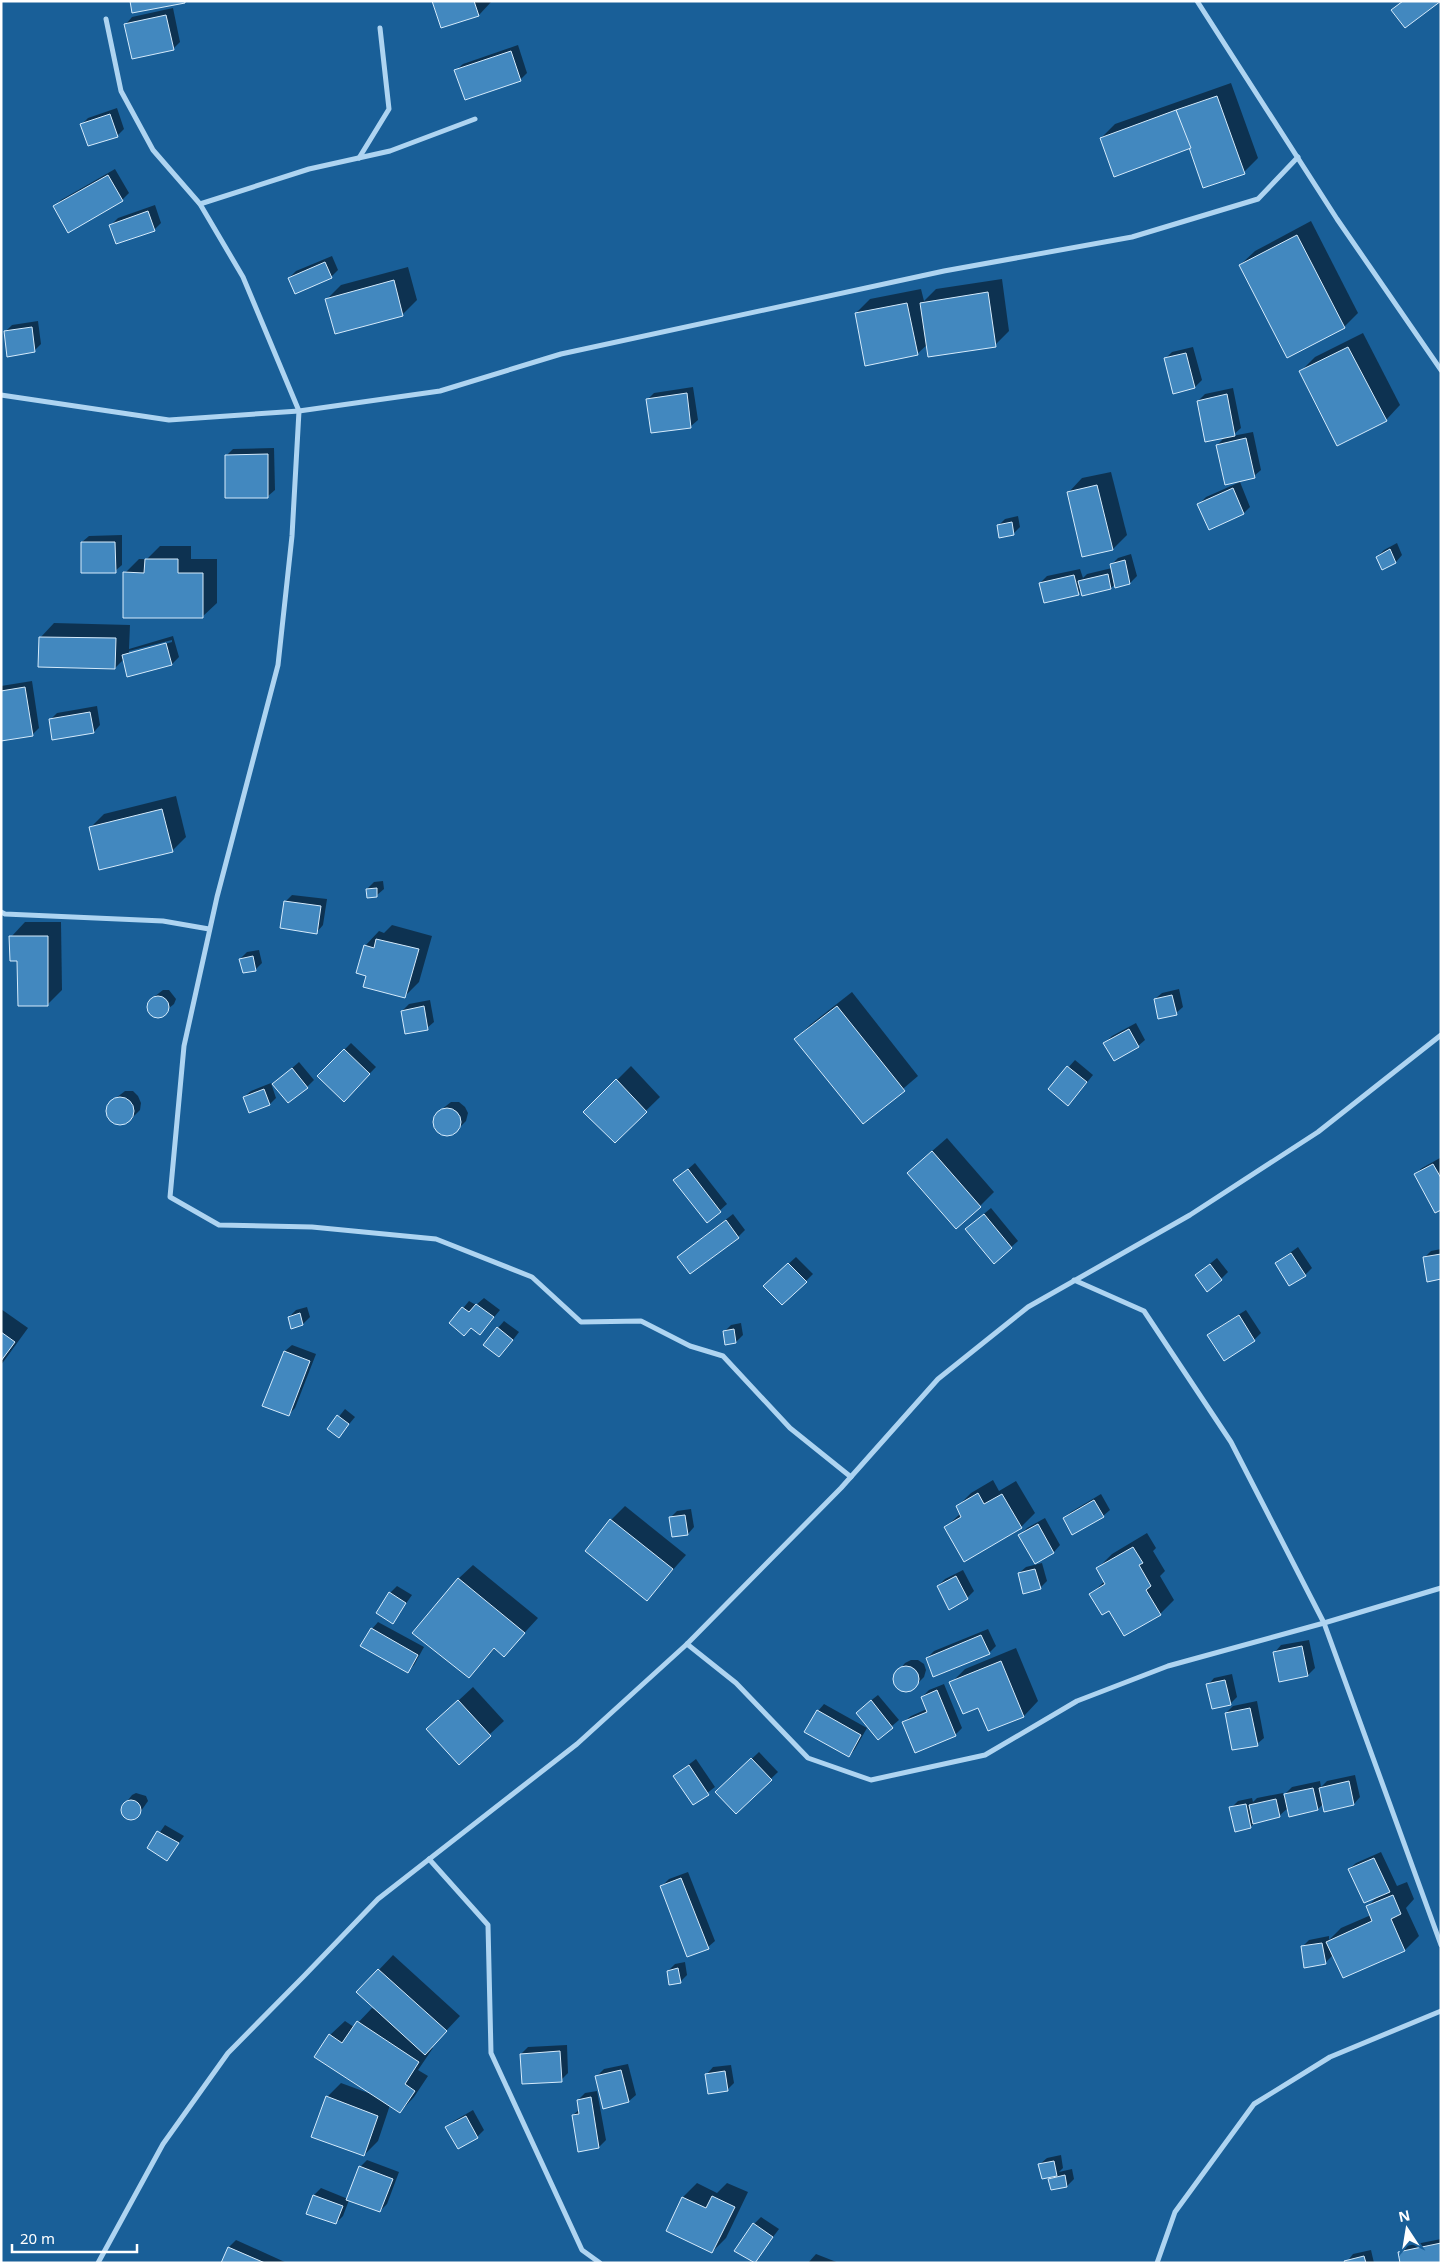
<svg xmlns="http://www.w3.org/2000/svg" width="1442" height="2264" font-family="'Noto Sans',sans-serif">
	<style>
		.shadow { fill: #0007; fill-rule: evenodd }
		.building { fill: #4288bf; stroke: #d5ebfc }
		.lines { fill: none; stroke-linecap: round; stroke-linejoin: round }
		.street { stroke: #aed4f1; stroke-width: 5 }
	</style>
	<rect width="100%" height="100%" fill="#195f98"/>
	<!-- shadow -->
	<g class="shadow">
		<polygon points="433,1 492,1 479,15"/>
		<polygon points="173,8 180,42 173,49 126,24 132,17"/>
		<polygon points="518,45 527,73 520,80 456,70 463,64"/>
		<polygon points="1231,83 1258,158 1244,172 1192,147 1101,138 1115,124"/>
		<polygon points="117,108 124,129 117,136 82,124 88,118"/>
		<polygon points="115,169 129,193 122,200 54,207 61,200"/>
		<polygon points="155,205 161,223 154,230 111,225 118,218"/>
		<polygon points="1311,221 1358,313 1344,327 1240,265 1255,251"/>
		<polygon points="332,256 338,270 331,277 289,278 296,271"/>
		<polygon points="408,267 417,300 403,314 336,333 327,299 341,285"/>
		<polygon points="1002,279 1009,331 995,345 928,344 917,354 856,313 870,299 921,289 924,301 936,289"/>
		<polygon points="38,321 41,344 34,351 5,332 12,325"/>
		<polygon points="1363,333 1400,405 1386,420 1301,371 1315,357"/>
		<polygon points="1193,347 1202,380 1195,387 1174,392 1165,359 1172,352"/>
		<polygon points="693,387 698,420 691,426 647,400 654,393"/>
		<polygon points="1233,388 1241,428 1232,436 1253,432 1261,470 1254,476 1217,445 1226,436 1198,401 1205,394"/>
		<polygon points="274,448 275,490 268,496 226,456 233,449"/>
		<polygon points="1111,472 1127,535 1113,549 1068,493 1082,478"/>
		<polygon points="1240,482 1250,507 1244,513 1199,504 1206,497"/>
		<polygon points="1018,516 1020,527 1013,534 998,526 1005,519"/>
		<polygon points="122,535 122,565 115,571 82,542 89,536"/>
		<polygon points="1397,543 1402,555 1396,562 1383,568 1377,557 1384,550"/>
		<polygon points="160,546 191,546 191,559 217,559 217,603 202,617 125,573 139,559 147,559"/>
		<polygon points="1131,554 1137,576 1130,583 1116,583 1111,588 1083,595 1082,590 1078,594 1040,583 1047,576 1080,569 1083,578 1087,574 1112,568 1111,565 1118,558"/>
		<path d="M54,623l76,2 -1,24 44,-13 6,21 -7,7 -48,-5 -9,9 -75,-30zM172,640v2l-43,12v-3z"/>
		<polygon points="32,681 39,728 32,735 1,739 1,686"/>
		<polygon points="97,706 100,725 94,732 50,720 57,713"/>
		<polygon points="176,796 186,837 172,851 90,828 104,814"/>
		<polygon points="383,881 384,889 377,895 367,889 374,882"/>
		<polygon points="292,895 327,899 323,925 317,932 285,902"/>
		<polygon points="25,922 61,922 62,990 48,1004 19,960 11,937"/>
		<polygon points="392,925 432,936 419,982 405,996 365,946 379,931 384,933"/>
		<polygon points="259,950 262,963 255,970 240,959 247,952"/>
		<polygon points="1179,989 1183,1007 1176,1013 1155,999 1162,993"/>
		<polygon points="163,990 169,990 176,999 174,1004 157,1018 148,1011 148,1005 150,1000"/>
		<polygon points="852,992 918,1076 863,1123 796,1039 810,1025"/>
		<polygon points="430,1000 434,1022 427,1028 402,1011 409,1004"/>
		<polygon points="1136,1023 1145,1040 1138,1046 1105,1043 1112,1036"/>
		<polygon points="351,1043 376,1067 344,1100 319,1076"/>
		<polygon points="1075,1060 1093,1075 1075,1097 1049,1089"/>
		<polygon points="299,1062 314,1080 307,1087 274,1084"/>
		<polygon points="631,1066 660,1097 615,1141 585,1112"/>
		<polygon points="271,1083 276,1098 270,1104 244,1097 251,1091"/>
		<polygon points="125,1091 133,1091 138,1096 141,1103 140,1110 127,1123 119,1124 112,1122 108,1116 107,1109 111,1102"/>
		<polygon points="451,1102 459,1102 465,1107 468,1113 466,1121 453,1134 446,1135 439,1133 434,1127 434,1119 437,1113"/>
		<polygon points="947,1138 994,1192 980,1206 923,1159"/>
		<polygon points="1440,1158 1441,1159 1441,1208 1415,1174 1422,1168"/>
		<polygon points="695,1163 727,1204 707,1222 674,1181"/>
		<polygon points="991,1208 1018,1241 994,1262 973,1223"/>
		<polygon points="733,1214 745,1230 738,1237 678,1257"/>
		<polygon points="1298,1247 1312,1268 1305,1275 1276,1263"/>
		<polygon points="1441,1249 1441,1278 1424,1258 1431,1251"/>
		<polygon points="796,1257 813,1274 806,1281 772,1279"/>
		<polygon points="1217,1258 1228,1272 1221,1279 1196,1275"/>
		<polygon points="484,1298 500,1310 480,1334 471,1327 451,1323 469,1301 476,1305"/>
		<polygon points="307,1307 310,1317 303,1324 289,1317 296,1310"/>
		<polygon points="1,1309 28,1328 1,1365"/>
		<polygon points="1246,1310 1261,1333 1254,1340 1209,1336 1216,1329"/>
		<polygon points="504,1321 519,1332 506,1349 498,1328"/>
		<polygon points="741,1323 743,1335 736,1342 724,1332 731,1325"/>
		<polygon points="292,1345 316,1354 295,1408 288,1415 285,1351"/>
		<polygon points="345,1409 355,1417 339,1436 329,1429"/>
		<polygon points="993,1480 999,1491 1016,1481 1035,1513 1021,1527 945,1528 961,1513 957,1507 971,1493"/>
		<polygon points="1101,1494 1110,1510 1103,1516 1064,1518 1071,1512"/>
		<polygon points="625,1506 686,1555 647,1599 611,1520"/>
		<polygon points="691,1509 694,1527 688,1534 670,1518 677,1511"/>
		<polygon points="1045,1518 1060,1545 1054,1552 1036,1562 1020,1535 1027,1528"/>
		<polygon points="1147,1533 1156,1548 1153,1551 1165,1571 1160,1576 1174,1600 1160,1614 1110,1609 1091,1594 1105,1581 1098,1568 1112,1554"/>
		<polygon points="1042,1563 1047,1581 1040,1588 1019,1573 1026,1567"/>
		<polygon points="473,1565 538,1618 504,1655 495,1648 469,1677 458,1579"/>
		<polygon points="963,1570 974,1591 967,1598 938,1586 945,1579"/>
		<polygon points="397,1586 412,1595 393,1622 390,1593"/>
		<polygon points="378,1622 424,1647 414,1665 408,1671 372,1629"/>
		<polygon points="988,1629 996,1646 989,1653 927,1658 934,1651"/>
		<polygon points="1309,1640 1315,1668 1308,1675 1275,1652 1281,1645"/>
		<polygon points="1016,1648 1038,1701 1024,1716 988,1730 978,1707 951,1683 965,1669"/>
		<polygon points="911,1660 918,1660 924,1664 926,1670 924,1677 912,1689 906,1690 899,1688 895,1683 895,1676 905,1663"/>
		<polygon points="1232,1674 1237,1697 1230,1704 1208,1685 1214,1678"/>
		<polygon points="944,1684 962,1728 955,1735 904,1722 911,1716 927,1709 922,1697 929,1690"/>
		<polygon points="473,1687 504,1721 459,1763 428,1729"/>
		<polygon points="878,1695 899,1720 878,1738 864,1706"/>
		<polygon points="1257,1701 1264,1738 1257,1744 1226,1713 1233,1706"/>
		<polygon points="824,1704 867,1728 855,1749 849,1756 818,1711"/>
		<polygon points="759,1752 778,1772 736,1812 724,1785"/>
		<polygon points="696,1759 715,1787 693,1804 674,1776"/>
		<polygon points="1355,1775 1360,1797 1354,1804 1323,1804 1318,1809 1288,1808 1279,1816 1256,1822 1250,1827 1231,1808 1238,1801 1252,1798 1253,1802 1257,1798 1283,1793 1283,1796 1292,1787 1320,1781 1321,1787 1327,1781"/>
		<polygon points="136,1793 146,1796 148,1801 136,1818 126,1817 122,1808 132,1795"/>
		<polygon points="165,1825 184,1836 167,1859 149,1848"/>
		<polygon points="1381,1852 1397,1886 1407,1882 1414,1899 1406,1908 1419,1936 1405,1950 1333,1955 1325,1963 1302,1947 1309,1940 1329,1936 1329,1940 1341,1928 1371,1915 1367,1907 1378,1896 1349,1869 1356,1863"/>
		<polygon points="688,1872 715,1941 708,1947 662,1886 669,1879"/>
		<polygon points="393,1955 460,2016 431,2047 433,2048 418,2070 428,2076 414,2097 400,2112 390,2105 378,2141 364,2155 327,2097 341,2083 371,2094 316,2057 330,2035 345,2021 354,2027 372,2008 377,2010 358,1992"/>
		<polygon points="685,1962 687,1975 680,1982 668,1971 675,1964"/>
		<polygon points="567,2045 568,2073 561,2080 521,2054 528,2047"/>
		<polygon points="628,2064 636,2095 629,2101 604,2107 597,2076 604,2069"/>
		<polygon points="731,2065 734,2083 727,2090 707,2074 713,2067"/>
		<polygon points="597,2091 606,2140 599,2147 573,2115 580,2109 578,2100 585,2093"/>
		<polygon points="473,2110 484,2130 477,2137 447,2128 454,2121"/>
		<polygon points="1061,2155 1063,2168 1059,2172 1072,2169 1074,2179 1067,2186 1052,2189 1049,2179 1054,2175 1040,2164 1047,2158"/>
		<polygon points="367,2160 399,2172 387,2204 380,2211 349,2200 343,2216 336,2223 308,2213 314,2195 321,2188 348,2199 360,2167"/>
		<polygon points="697,2183 717,2193 727,2183 748,2192 726,2238 712,2252 668,2231 683,2197"/>
		<polygon points="761,2217 779,2229 754,2262 754,2224"/>
		<polygon points="1441,2239 1441,2263 1399,2253 1406,2246"/>
		<polygon points="236,2240 287,2263 222,2262 229,2247"/>
		<polygon points="1371,2250 1374,2263 1346,2263 1353,2254"/>
		<polygon points="816,2254 839,2263 808,2263"/>
	</g>
	<!-- building -->
	<g class="building">
		<polygon points="130,1 185,1 185,3 132,13"/>
		<polygon points="432,1 474,1 479,16 441,28"/>
		<polygon points="1403,1 1441,1 1405,28 1391,10"/>
		<polygon points="166,15 174,50 132,59 124,24"/>
		<polygon points="511,51 521,81 465,100 454,70"/>
		<polygon points="1217,96 1245,174 1203,188 1176,110"/>
		<polygon points="1176,110 1191,148 1114,177 1100,138"/>
		<polygon points="110,114 118,137 88,146 80,124"/>
		<polygon points="108,175 123,201 68,233 53,206"/>
		<polygon points="148,211 155,231 116,244 109,225"/>
		<polygon points="1297,235 1345,328 1287,358 1239,265"/>
		<polygon points="325,262 332,278 295,294 288,278"/>
		<polygon points="394,280 403,316 335,334 325,299"/>
		<polygon points="988,292 996,347 928,357 920,303"/>
		<polygon points="907,303 918,355 865,366 855,313"/>
		<polygon points="32,327 35,352 7,357 4,331"/>
		<polygon points="1348,347 1387,421 1337,446 1299,371"/>
		<polygon points="1186,353 1195,388 1173,394 1164,358"/>
		<polygon points="687,393 691,428 651,433 646,399"/>
		<polygon points="1227,394 1235,436 1205,442 1197,401"/>
		<polygon points="1246,438 1255,478 1225,485 1216,445"/>
		<polygon points="268,454 268,498 225,498 225,455"/>
		<polygon points="1097,485 1113,550 1082,557 1067,492"/>
		<polygon points="1233,488 1244,514 1209,530 1197,504"/>
		<polygon points="1012,522 1014,535 999,538 997,525"/>
		<polygon points="81,542 115,542 116,573 81,573"/>
		<polygon points="1390,549 1396,563 1382,570 1376,557"/>
		<polygon points="145,559 178,559 178,573 203,573 203,618 123,618 123,572 144,573"/>
		<polygon points="1125,560 1130,584 1115,588 1110,564"/>
		<polygon points="1108,574 1111,589 1082,596 1078,581"/>
		<polygon points="1074,575 1079,595 1044,603 1039,583"/>
		<polygon points="39,637 116,638 115,669 38,667"/>
		<polygon points="166,643 172,665 127,677 122,655"/>
		<polygon points="25,687 33,736 1,741 1,691"/>
		<polygon points="90,712 94,733 52,740 49,719"/>
		<polygon points="162,809 173,852 99,870 89,827"/>
		<polygon points="377,888 377,897 367,898 366,889"/>
		<polygon points="284,901 321,906 317,934 280,928"/>
		<polygon points="9,936 48,936 48,1006 18,1006 17,961 10,961"/>
		<polygon points="376,939 419,949 405,998 363,987 366,976 356,973 364,945 374,948"/>
		<polygon points="253,956 256,971 243,973 239,959"/>
		<polygon points="1172,995 1177,1015 1158,1019 1154,999"/>
		<circle cx="158" cy="1007" r="11"/>
		<polygon points="424,1006 428,1030 405,1034 401,1011"/>
		<polygon points="837,1006 905,1091 863,1124 794,1039"/>
		<polygon points="1129,1029 1139,1047 1114,1061 1103,1043"/>
		<polygon points="344,1049 370,1074 344,1102 317,1076"/>
		<polygon points="1067,1066 1087,1082 1068,1106 1048,1089"/>
		<polygon points="292,1068 308,1088 288,1103 272,1084"/>
		<polygon points="616,1079 647,1112 615,1143 583,1112"/>
		<polygon points="264,1089 270,1105 249,1113 243,1097"/>
		<circle cx="120" cy="1111" r="14"/>
		<circle cx="447" cy="1122" r="14"/>
		<polygon points="932,1151 981,1207 956,1229 907,1173"/>
		<polygon points="1433,1164 1441,1178 1441,1210 1435,1213 1414,1174"/>
		<polygon points="688,1169 721,1212 707,1223 673,1180"/>
		<polygon points="984,1214 1012,1248 994,1264 965,1229"/>
		<polygon points="726,1220 739,1238 690,1274 677,1257"/>
		<polygon points="1291,1253 1306,1276 1289,1286 1275,1263"/>
		<polygon points="1441,1254 1441,1279 1427,1282 1423,1257"/>
		<polygon points="788,1263 807,1282 782,1305 763,1286"/>
		<polygon points="1210,1264 1222,1280 1207,1292 1195,1275"/>
		<polygon points="476,1304 494,1317 480,1335 471,1328 464,1336 449,1323 462,1307 469,1312"/>
		<polygon points="300,1313 303,1325 291,1329 288,1317"/>
		<polygon points="1239,1315 1255,1341 1224,1361 1207,1335"/>
		<polygon points="497,1327 513,1340 499,1357 483,1345"/>
		<polygon points="734,1329 736,1343 725,1345 723,1331"/>
		<polygon points="1,1332 15,1342 1,1361"/>
		<polygon points="284,1351 310,1361 289,1416 262,1406"/>
		<polygon points="337,1415 349,1424 339,1438 327,1429"/>
		<polygon points="978,1493 984,1504 1002,1494 1022,1528 964,1562 944,1527 961,1517 956,1506"/>
		<polygon points="1094,1500 1104,1517 1072,1535 1063,1518"/>
		<polygon points="685,1515 688,1535 672,1537 669,1517"/>
		<polygon points="610,1519 673,1569 647,1601 585,1551"/>
		<polygon points="1038,1524 1054,1553 1035,1564 1018,1535"/>
		<polygon points="1133,1547 1143,1563 1139,1565 1151,1586 1146,1590 1161,1615 1124,1636 1109,1611 1102,1615 1089,1594 1105,1584 1096,1568"/>
		<polygon points="1035,1569 1041,1589 1023,1594 1018,1573"/>
		<polygon points="956,1576 968,1599 949,1610 937,1586"/>
		<polygon points="458,1578 525,1633 504,1657 494,1648 469,1678 412,1633"/>
		<polygon points="389,1592 406,1603 393,1624 376,1613"/>
		<polygon points="371,1628 418,1655 408,1673 360,1646"/>
		<polygon points="981,1635 990,1654 933,1677 926,1658"/>
		<polygon points="1302,1646 1308,1676 1279,1682 1273,1652"/>
		<polygon points="1001,1661 1024,1717 988,1731 978,1708 963,1714 949,1682"/>
		<circle cx="906" cy="1679" r="13"/>
		<polygon points="1225,1680 1231,1705 1212,1709 1206,1684"/>
		<polygon points="937,1690 956,1736 915,1753 902,1722 927,1712 921,1697"/>
		<polygon points="458,1700 491,1736 459,1765 426,1729"/>
		<polygon points="871,1700 893,1728 878,1740 856,1713"/>
		<polygon points="1250,1708 1258,1746 1232,1750 1225,1713"/>
		<polygon points="817,1710 861,1735 849,1757 804,1732"/>
		<polygon points="751,1758 772,1780 736,1814 715,1792"/>
		<polygon points="689,1765 709,1795 693,1805 673,1776"/>
		<polygon points="1349,1781 1354,1805 1324,1812 1319,1788"/>
		<polygon points="1313,1788 1318,1810 1289,1817 1284,1794"/>
		<polygon points="1276,1799 1280,1817 1253,1824 1249,1805"/>
		<circle cx="131" cy="1810" r="10"/>
		<polygon points="1246,1804 1251,1828 1235,1832 1229,1807"/>
		<polygon points="157,1831 179,1843 167,1861 147,1848"/>
		<polygon points="1374,1858 1390,1892 1364,1903 1348,1869"/>
		<polygon points="681,1878 709,1949 687,1957 660,1886"/>
		<polygon points="1393,1895 1401,1914 1391,1919 1405,1951 1343,1978 1326,1942 1372,1921 1366,1906"/>
		<polygon points="1322,1943 1326,1964 1304,1968 1301,1946"/>
		<polygon points="678,1968 681,1983 669,1985 667,1971"/>
		<polygon points="378,1969 447,2031 425,2055 356,1992"/>
		<polygon points="357,2021 419,2062 405,2084 415,2091 400,2113 314,2057 329,2034 342,2043"/>
		<polygon points="560,2051 562,2082 522,2084 520,2054"/>
		<polygon points="621,2070 629,2102 603,2109 595,2076"/>
		<polygon points="725,2071 728,2091 708,2094 705,2074"/>
		<polygon points="326,2096 378,2116 364,2156 311,2137"/>
		<polygon points="591,2097 599,2148 578,2152 572,2115 579,2114 577,2100"/>
		<polygon points="466,2116 478,2138 458,2149 445,2127"/>
		<polygon points="1054,2161 1057,2176 1042,2179 1038,2164"/>
		<polygon points="359,2166 393,2179 380,2212 346,2200"/>
		<polygon points="1065,2175 1067,2187 1051,2190 1048,2179"/>
		<polygon points="313,2195 343,2206 336,2224 306,2214"/>
		<polygon points="712,2196 735,2207 712,2253 666,2231 682,2197 706,2208"/>
		<polygon points="753,2223 773,2237 755,2263 734,2251"/>
		<polygon points="1441,2243 1441,2263 1400,2263 1398,2252"/>
		<polygon points="228,2247 265,2263 221,2263"/>
		<polygon points="1364,2256 1366,2263 1345,2263 1344,2261"/>
	</g>
	<g class="lines">
		<!-- street -->
		<g class="street">
			<polyline points="1197,1 1337,219 1441,370"/>
			<polyline points="106,19 121,91 153,150 200,204 243,277 299,411 292,536 278,665 217,897 184,1046 170,1197 219,1225 312,1227 436,1239 532,1277 581,1322 641,1321 690,1346 723,1356 790,1428 851,1477"/>
			<polyline points="359,158 389,109 380,28"/>
			<polyline points="200,204 309,169 390,151 475,119"/>
			<polyline points="1,395 169,420 299,411 440,391 561,354 944,271 1132,237 1258,199 1298,157"/>
			<polyline points="1,912 5,914 163,921 209,929"/>
			<polyline points="1074,1280 1144,1311 1231,1442 1324,1623 1441,1945"/>
			<polyline points="687,1644 736,1683 808,1758 871,1780 985,1755 1077,1701 1168,1666 1324,1623 1441,1588"/>
			<polyline points="429,1859 488,1925 491,2053 582,2250 600,2263"/>
			<polyline points="98,2263 163,2144 228,2053 304,1976 378,1899 577,1744 687,1644 841,1488 938,1379 1028,1307 1190,1215 1318,1132 1441,1035"/>
			<polyline points="1157,2263 1175,2212 1254,2104 1330,2057 1441,2011"/>
		</g>
	</g>
	<!-- border -->
	<rect width="1442" height="2264" fill="none" stroke="#ffffff" stroke-width="5"/>
	<!-- north arrow -->
	<g transform="translate(1407 2229) rotate(348)" stroke="#195f98" stroke-width="4" paint-order="stroke">
	<path d="M0-4L9 19L0 12L-9 19Z" fill="#ffffff"/>
	<text y="-8" font-size="14" font-weight="bold" text-anchor="middle" fill="#ffffff">N</text>
	</g>
	<!-- scale -->
	<path d="M12 2244v8h125v-8" fill="none" stroke="#ffffff" stroke-width="2.5"/>
	<text x="20" y="2244" font-size="15" fill="#ffffff" stroke="#195f98" stroke-width="4" paint-order="stroke">20 m</text>
</svg>
